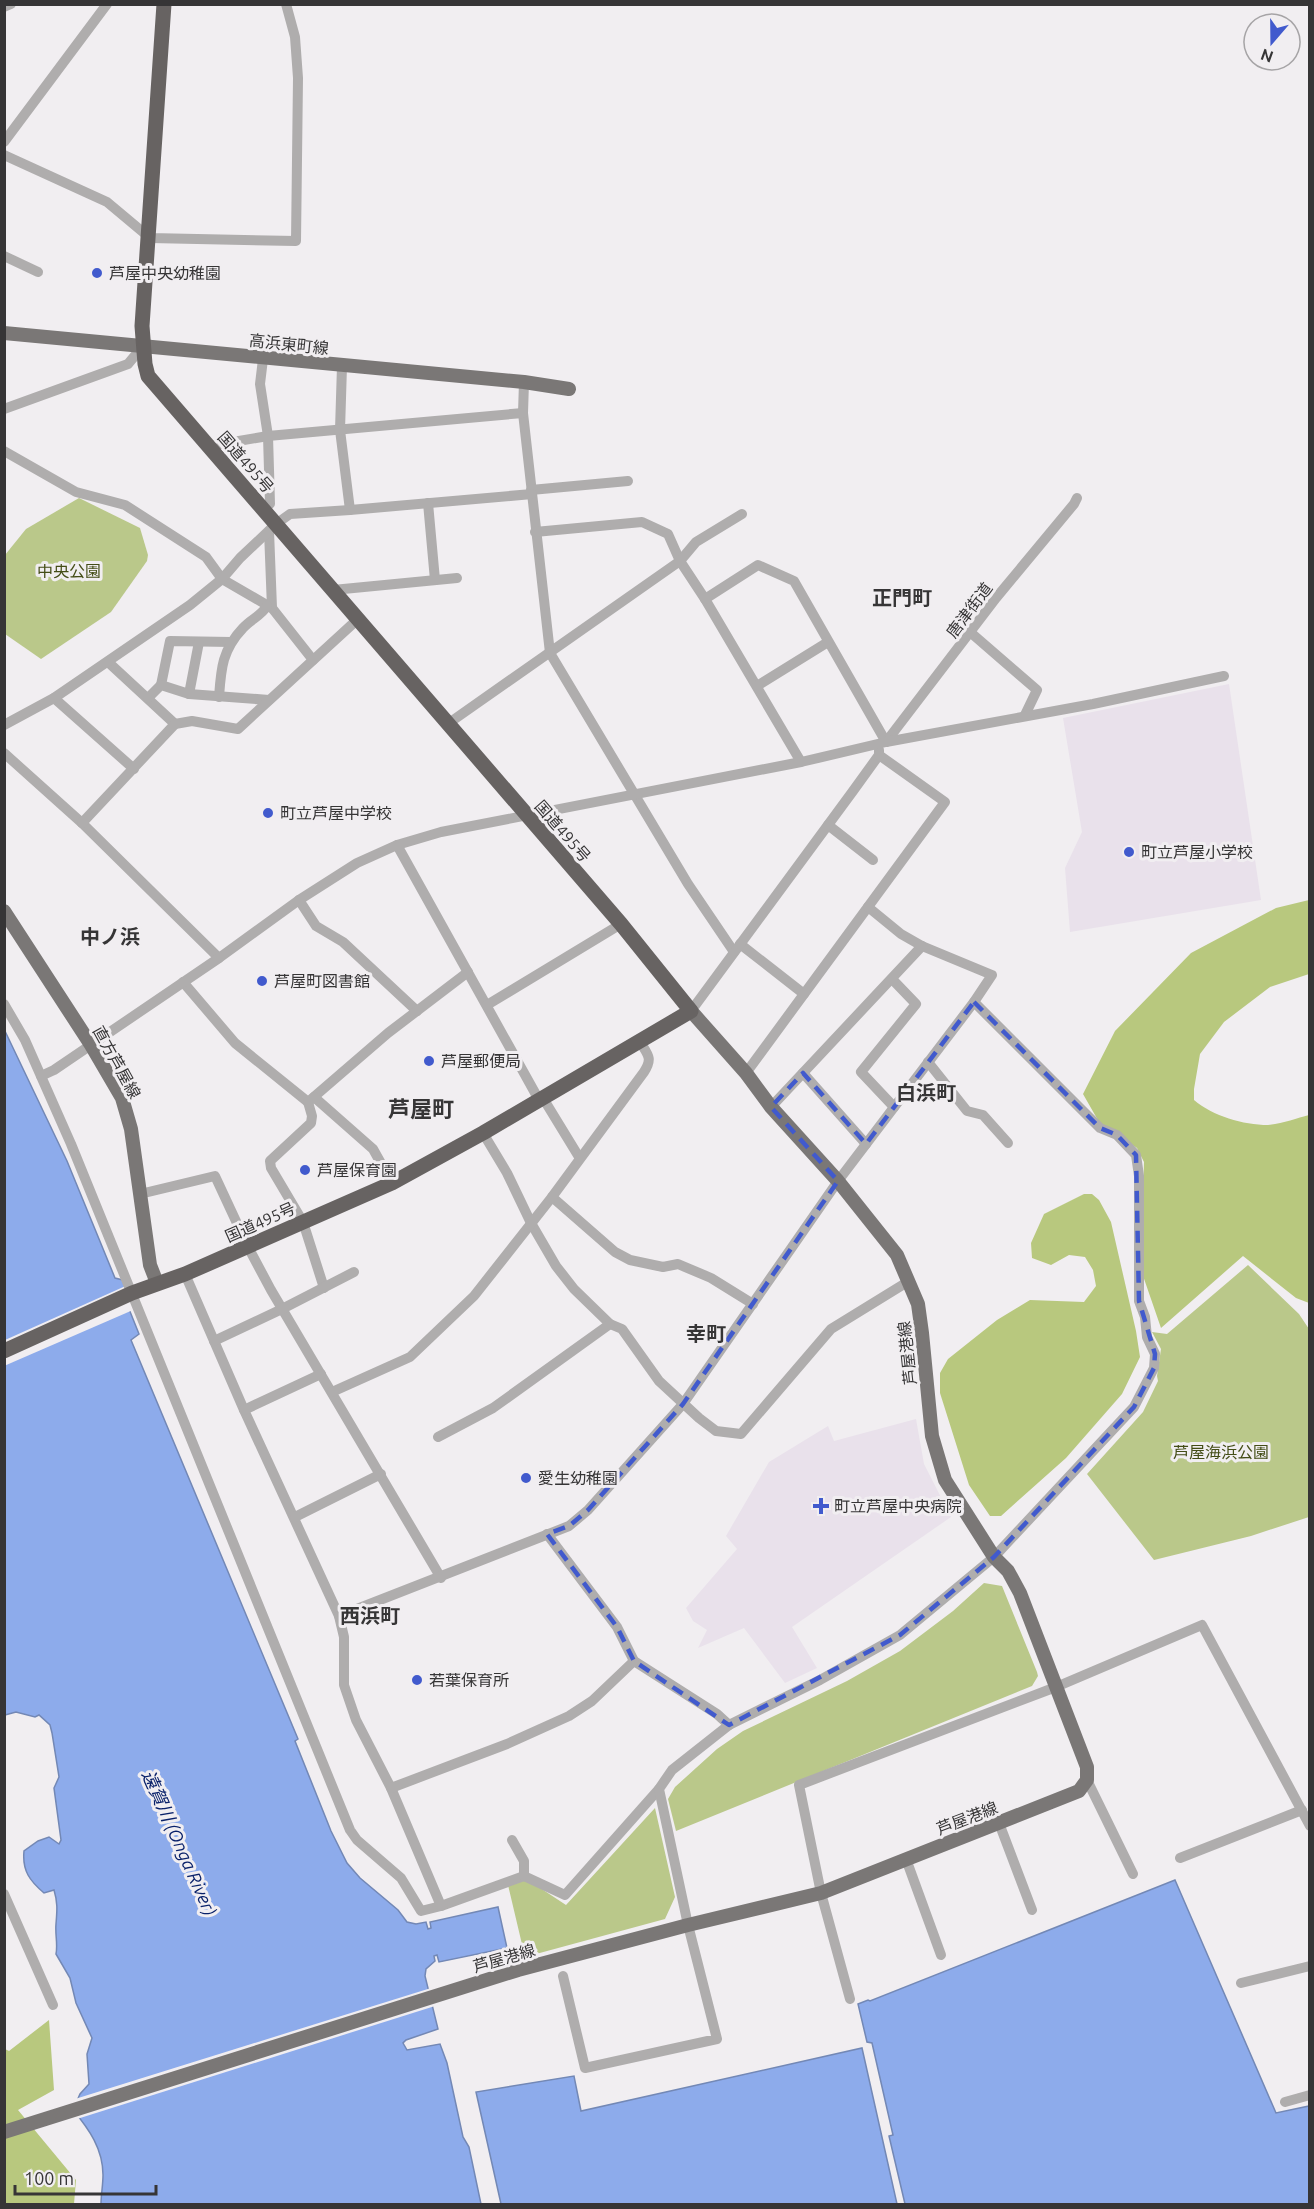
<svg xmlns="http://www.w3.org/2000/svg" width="1314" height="2209" font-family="Ubuntu,'Noto Sans JP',sans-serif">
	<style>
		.built { fill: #e9e1eb }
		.green { fill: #bac88a }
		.forest { fill: #b8c87e }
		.water { fill: #8dabeb; stroke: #7388b5; stroke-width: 1.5 }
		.pier { fill: #f1eef1 }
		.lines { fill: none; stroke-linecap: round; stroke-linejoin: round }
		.minor { stroke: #afadad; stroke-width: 10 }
		.major { stroke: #7a7776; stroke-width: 14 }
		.highway { stroke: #676362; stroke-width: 15 }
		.marked { fill: none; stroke: #415acd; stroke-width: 4.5; stroke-dasharray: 12 8; stroke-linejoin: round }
		.poi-dot { fill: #415acd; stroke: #f1eef1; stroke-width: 2 }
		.labels { text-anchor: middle; stroke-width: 6; stroke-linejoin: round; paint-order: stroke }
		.poi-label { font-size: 16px; fill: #363536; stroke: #f1eef1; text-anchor: start }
		.street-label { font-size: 16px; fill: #363536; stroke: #f1eef1 }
		.park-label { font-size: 16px; fill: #444d17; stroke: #f1eef1 }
		.water-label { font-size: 18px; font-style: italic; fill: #09216a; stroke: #f1eef1 }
		.quarter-label { font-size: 20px; font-weight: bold; fill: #363536; stroke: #f1eef1 }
		.district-label { font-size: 22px; font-weight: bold; fill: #363536; stroke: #f1eef1 }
	</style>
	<rect width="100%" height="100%" fill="#f1eef1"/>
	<!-- built -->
	<g class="built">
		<polygon points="1229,684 1261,900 1070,932 1065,868 1082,832 1063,718"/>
		<polygon points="916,1419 924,1464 951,1517 792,1627 817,1668 785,1683 744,1628 698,1648 707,1630 693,1621 686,1608 737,1549 726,1536 769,1462 828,1426 834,1441"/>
	</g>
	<!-- green -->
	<g class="green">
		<polygon points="79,498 140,528 148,555 147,561 111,612 41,659 5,634 5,555 26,529"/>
		<polygon points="1248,1265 1299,1314 1309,1329 1309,1517 1251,1536 1154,1560 1087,1474 1143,1412 1158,1381 1157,1376 1161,1349 1152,1332 1167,1334"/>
		<polygon points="984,1583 1002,1586 1037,1672 1038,1676 1032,1686 676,1831 668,1799 675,1787 717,1749 743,1731 847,1681 900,1651 953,1611"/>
		<polygon points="655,1808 675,1897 665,1919 525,1957 508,1885 525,1878 566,1905"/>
	</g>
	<!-- forest -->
	<g class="forest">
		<path d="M1309,900v74l-39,13 -46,35 -24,32 -6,35v11c19,16 49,25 74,25 14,-1 29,-7 41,-10v188l-13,-5 -53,-42 -82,72 -20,-58 3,-108 -7,-14 -38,-26 -16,-28 32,-63 76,-78 85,-45z"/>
		<polygon points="1084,1194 1092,1194 1099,1200 1111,1222 1136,1331 1140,1357 1122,1394 1066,1458 1001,1516 990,1516 969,1485 940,1393 940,1373 948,1359 997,1320 1030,1300 1084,1302 1096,1286 1093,1270 1085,1257 1069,1255 1051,1265 1032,1258 1031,1243 1044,1214"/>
		<polygon points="49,2020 54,2090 18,2110 76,2180 74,2204 5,2204 5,2049 9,2051"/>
	</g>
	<!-- water -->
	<g class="water">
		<path d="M4,1029l63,132 48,117 16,4 -4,22 12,30 -8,6 167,399 -3,2 36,90 16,32 13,15 38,32 9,12 9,2 10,-2 2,7 3,-1 -1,-6 68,-15 9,41 -68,14 -2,-7 -3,1 1,5 -9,8 -1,7 13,53 -32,11 -3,3 4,7 33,-6 7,19 16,74 6,10 12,57h-380c0,-9 2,-19 2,-29 0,-26 -14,-46 -30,-65l7,-16 9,-10 -2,-30 5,-16 -16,-35 -6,-25 -14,-24c2,-10 -1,-19 0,-30 1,-13 2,-21 -2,-34l-10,3c-14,-12 -22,-22 -20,-42l14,-10 11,-4 10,7 2,-4 -7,-52 5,-11 -7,-44 -2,-8 -11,-10 -4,2 -19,-5 -11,3z"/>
		<polygon points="1175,1880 1276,2113 1309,2106 1309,2204 905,2204 889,2136 893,2135 872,2043 867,2042 858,2004 868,2000 870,2001"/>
		<polygon points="862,2048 897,2204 501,2204 476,2092 574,2076 581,2111"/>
	</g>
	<!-- pier -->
	<g class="pier">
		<polygon points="130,1284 133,1310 4,1366 5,1340"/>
		<polygon points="431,1988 435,2006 77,2119 70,2111 75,2099"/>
	</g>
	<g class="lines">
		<!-- minor -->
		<g class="minor">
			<polyline points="4,7 11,4"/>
			<polyline points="4,142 107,4"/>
			<polyline points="4,155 107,202 150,238 296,241 298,78 295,37 286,4"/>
			<polyline points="4,256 38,272"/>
			<polyline points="263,359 260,384 268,436 270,504 263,509"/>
			<polyline points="342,366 340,430 350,510"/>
			<polyline points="524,382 523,413 550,653 688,884 734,952"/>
			<polyline points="4,409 128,364 143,346"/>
			<polyline points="209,446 268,436 523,413"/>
			<polyline points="4,451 76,492 125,505 206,557 222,579 272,608 313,660"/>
			<polyline points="531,490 628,481"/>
			<polyline points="428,503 435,580"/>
			<polyline points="269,531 272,608"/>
			<polyline points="535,532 642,522 668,534 680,561 705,599 801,762"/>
			<polyline points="333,590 457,578"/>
			<polyline points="705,599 758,565 794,581 886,742"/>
			<polyline points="970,632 1037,690 1025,715"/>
			<polyline points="108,662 175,724"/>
			<polyline points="161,685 170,641 231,642"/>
			<polyline points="757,686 828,642"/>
			<polyline points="189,694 199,642"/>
			<path d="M219,697c2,-28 3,-47 24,-69 8,-9 18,-12 24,-22"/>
			<polyline points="54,698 134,769"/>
			<polyline points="148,698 161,685 189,694 269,700"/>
			<polyline points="449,723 680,561 696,542 742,514"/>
			<polyline points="4,725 54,698 190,605 222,579 240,558 276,524 290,514 350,510 532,494"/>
			<polyline points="886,742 996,598 1074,504 1077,498"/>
			<polyline points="4,753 82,823 219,958"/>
			<polyline points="82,823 175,724 192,721 238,729 358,619"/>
			<polyline points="828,825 873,860"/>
			<polyline points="397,845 539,1100 546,1103 579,1157"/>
			<polyline points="299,900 316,926 343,942 417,1011"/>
			<polyline points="740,944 804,994"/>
			<polyline points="892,979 916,1004 861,1072 894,1107"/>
			<polyline points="183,982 235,1043 308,1102 388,1033 468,972"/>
			<polyline points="4,1004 25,1040 71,1144 350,1830 357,1840 401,1878 421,1911 441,1906 524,1876"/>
			<polyline points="487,1005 621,924"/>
			<polyline points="691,1011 853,791 879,755 879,750"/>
			<polyline points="928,1062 967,1111 983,1115 1008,1143"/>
			<polyline points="746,1073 945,802 879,755"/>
			<polyline points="803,1073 866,1144"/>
			<polyline points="41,1076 54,1070 219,958 299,900 357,863 397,845 441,832 801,762 886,742 1093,704 1224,676"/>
			<polyline points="314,1097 373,1149 392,1183"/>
			<polyline points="308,1102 312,1116 311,1123 270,1161 271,1168 303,1222 324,1288"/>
			<polyline points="771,1107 922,946"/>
			<polyline points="483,1133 507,1173 531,1223 556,1266 574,1289 610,1324 622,1329 659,1381 699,1418 716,1431 741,1434 831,1329 909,1281"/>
			<polyline points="140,1194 215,1176 248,1247 271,1290 441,1578"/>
			<polyline points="552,1197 615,1252 630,1260 663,1267 678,1264 711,1278 753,1304"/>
			<polyline points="185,1274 244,1410 339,1616 344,1637 344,1685 356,1720 391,1788 441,1906"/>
			<polyline points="214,1341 282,1309 354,1272"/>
			<path d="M332,1392l78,-35 64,-61 78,-99 92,-125c9,-14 4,-17 -4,-30"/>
			<polyline points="244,1410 321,1374"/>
			<polyline points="438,1437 493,1408 610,1324"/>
			<polyline points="295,1517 381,1474"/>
			<polyline points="547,1534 617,1627 634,1661 717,1714 729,1725"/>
			<polyline points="339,1616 569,1526 588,1510 683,1404 838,1181 974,1002 992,975 922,946 901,934 868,907"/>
			<polyline points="1087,1780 1133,1874"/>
			<polyline points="391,1788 507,1744 569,1716 592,1701 634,1661"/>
			<polyline points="999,1823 1032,1910"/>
			<polyline points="512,1840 524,1861 524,1876 565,1895 659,1789"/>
			<polyline points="1180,1858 1302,1810"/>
			<polyline points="906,1859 941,1955"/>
			<polyline points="4,1894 53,2005"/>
			<polyline points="563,1976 585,2068 717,2039 688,1925 659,1789 672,1770 729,1725 820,1680 900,1635 994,1557 1134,1407 1154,1368 1155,1354 1147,1337 1145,1317 1139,1301 1139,1176 1136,1155 1117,1135 1100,1128 974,1002"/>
			<polyline points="1241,1983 1310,1966"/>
			<polyline points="850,1999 821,1893 799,1785 1056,1687 1202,1625 1310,1826"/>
			<polyline points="1285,2102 1310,2095"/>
		</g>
		<!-- major -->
		<g class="major">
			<polyline points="4,333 524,382 569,389"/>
			<polyline points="4,911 91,1045 122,1098 131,1129 150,1265 157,1283"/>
			<polyline points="4,2132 518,1970 688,1925 821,1893 1079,1791 1087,1780 1087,1767 1020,1593 1008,1571 994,1557 945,1480 932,1436 922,1333 918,1304 897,1255 838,1181 771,1107 746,1073 691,1011"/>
		</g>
		<!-- highway -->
		<polyline class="highway" points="4,1351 132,1293 185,1274 392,1183 483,1133 691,1011 621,924 148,376 145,364 142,326 164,4"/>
	</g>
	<!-- marked area -->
	<path class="marked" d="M974,1002l126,126 17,7 19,20 3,146 16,53 -1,14 -20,39 -140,150 -94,78 -171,90 -95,-64 -17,-34 -70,-93 22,-8 19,-16 95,-106 155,-223 -67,-74 32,-34 63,71z"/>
	<!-- markers -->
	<g class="poi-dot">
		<circle cx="97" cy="273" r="6"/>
		<circle cx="268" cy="813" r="6"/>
		<circle cx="1129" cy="852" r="6"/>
		<circle cx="262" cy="981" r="6"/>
		<circle cx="429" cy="1061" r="6"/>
		<circle cx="305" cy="1170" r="6"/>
		<circle cx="526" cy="1478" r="6"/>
		<path d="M818 1497h6v6h6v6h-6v6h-6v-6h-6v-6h6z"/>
		<circle cx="417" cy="1680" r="6"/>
	</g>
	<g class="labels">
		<!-- poi labels -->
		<g class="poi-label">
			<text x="109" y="279">芦屋中央幼稚園</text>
			<text x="280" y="819">町立芦屋中学校</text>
			<text x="1141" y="858">町立芦屋小学校</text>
			<text x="274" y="987">芦屋町図書館</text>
			<text x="441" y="1067">芦屋郵便局</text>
			<text x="317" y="1176">芦屋保育園</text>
			<text x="538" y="1484">愛生幼稚園</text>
			<text x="834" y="1512">町立芦屋中央病院</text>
			<text x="429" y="1686">若葉保育所</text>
		</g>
		<!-- street labels -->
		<g class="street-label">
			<text transform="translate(289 344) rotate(6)" y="6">高浜東町線</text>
			<text transform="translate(246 462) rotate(49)" y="6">国道495号</text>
			<text transform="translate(969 610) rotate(-53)" y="6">唐津街道</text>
			<text transform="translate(563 831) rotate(49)" y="6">国道495号</text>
			<text transform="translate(117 1062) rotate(61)" y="6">直方芦屋線</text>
			<text transform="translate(260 1222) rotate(-24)" y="6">国道495号</text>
			<text transform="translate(907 1353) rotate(-96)" y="6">芦屋港線</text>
			<text transform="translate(967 1818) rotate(-21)" y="6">芦屋港線</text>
			<text transform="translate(504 1958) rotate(-16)" y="6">芦屋港線</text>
		</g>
		<!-- park labels -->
		<g class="park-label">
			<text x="69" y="577">中央公園</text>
			<text x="1221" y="1458">芦屋海浜公園</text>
		</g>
		<!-- water labels -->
		<g class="water-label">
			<text transform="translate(179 1843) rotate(66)" y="6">遠賀川 (Onga River)</text>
		</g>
		<!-- quarter labels -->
		<g class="quarter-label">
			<text x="902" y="605">正門町</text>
			<text x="110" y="944">中ノ浜</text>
			<text x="926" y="1100">白浜町</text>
			<text x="706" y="1341">幸町</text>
			<text x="370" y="1623">西浜町</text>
		</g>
		<!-- district labels -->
		<g class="district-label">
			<text x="421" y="1117">芦屋町</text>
		</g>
	</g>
	<!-- border -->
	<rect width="1314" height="2209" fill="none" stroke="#363536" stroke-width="12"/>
	<!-- north arrow -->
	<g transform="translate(1272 42) rotate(200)"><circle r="28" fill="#f1eef1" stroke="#a6a4a6" stroke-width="1.5"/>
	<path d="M0-4.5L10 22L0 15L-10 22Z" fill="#415acd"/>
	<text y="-9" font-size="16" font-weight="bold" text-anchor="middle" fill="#363536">N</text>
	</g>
	<!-- scale -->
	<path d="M15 2185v9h141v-9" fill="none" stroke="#363536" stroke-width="3"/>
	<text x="24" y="2185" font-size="18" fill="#363536" stroke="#f1eef1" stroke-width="4.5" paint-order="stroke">100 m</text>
</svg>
